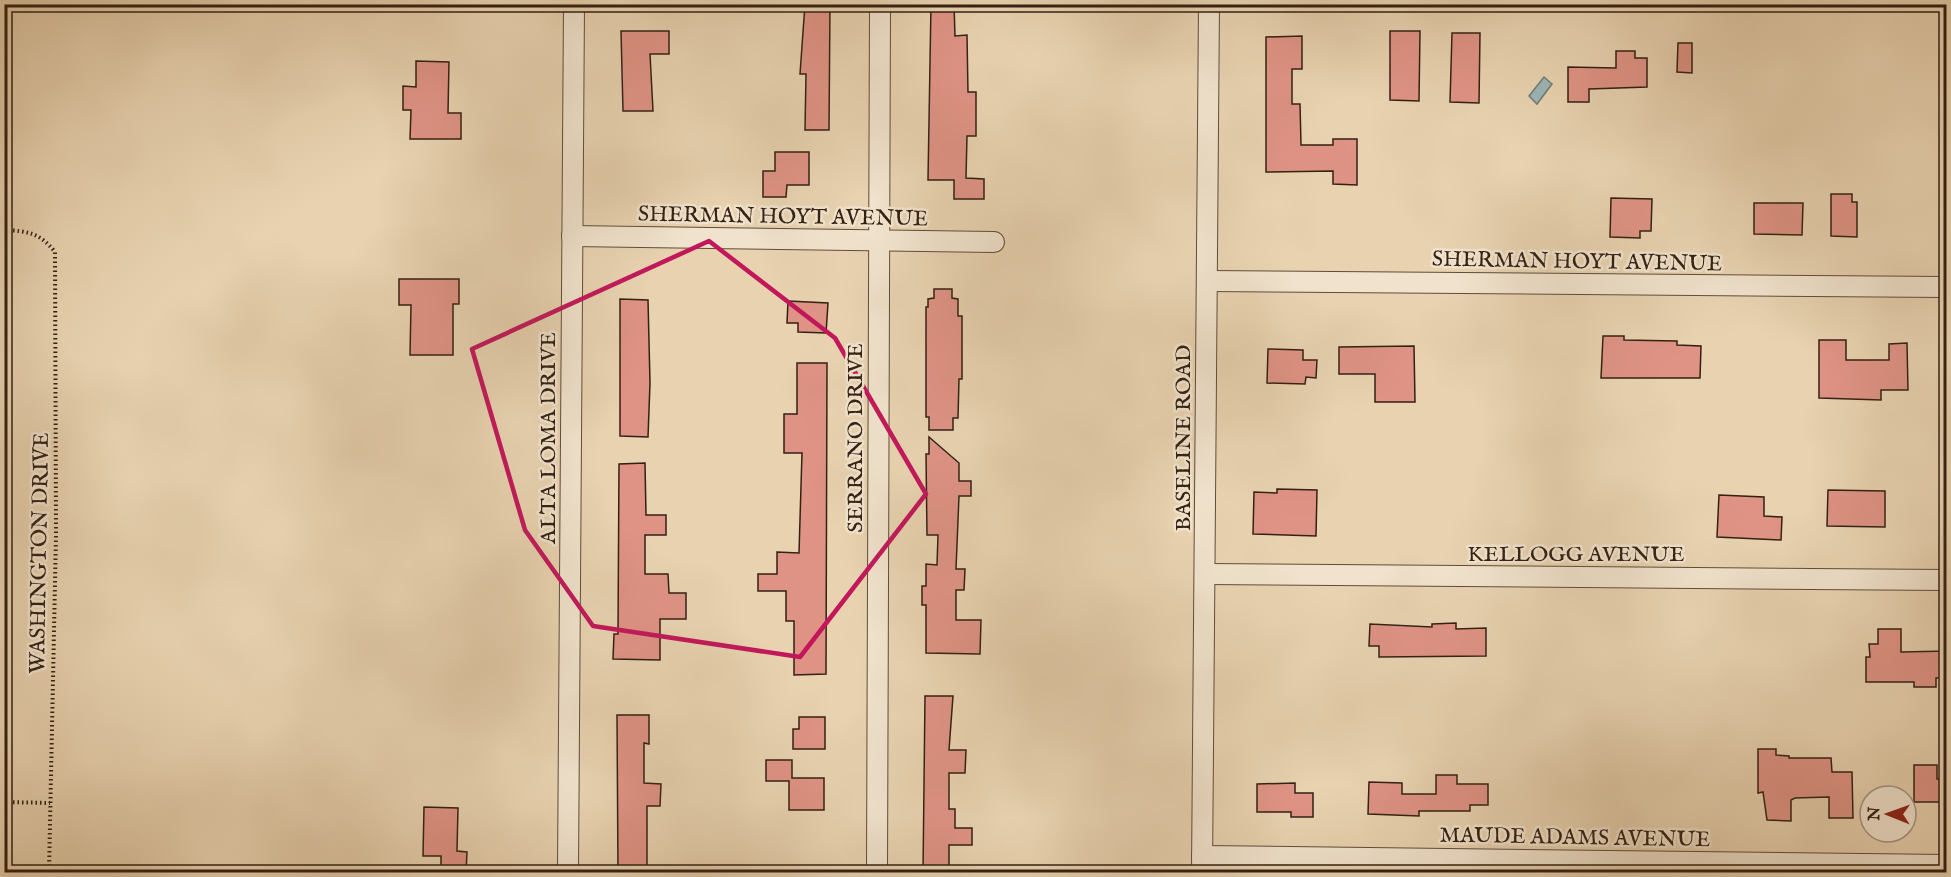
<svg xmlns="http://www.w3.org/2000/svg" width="1951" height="877" font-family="'IM FELL English',serif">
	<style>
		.water { fill: #9cb5b7; stroke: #727a75; stroke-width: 1.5 }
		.building { fill: #df9385; stroke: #332113; stroke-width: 1.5 }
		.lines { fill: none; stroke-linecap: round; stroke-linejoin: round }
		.minor-casing { stroke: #604d3a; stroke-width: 22 }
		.path { stroke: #332113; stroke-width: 4; stroke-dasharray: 1.5 3; stroke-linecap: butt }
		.minor { stroke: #f0e2cc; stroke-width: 20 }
		.marked { fill: none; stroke: #c2185b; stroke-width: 4.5; stroke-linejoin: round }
		.labels { text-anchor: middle; stroke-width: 5; stroke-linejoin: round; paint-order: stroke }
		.street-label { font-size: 22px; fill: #332113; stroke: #f0e2cc }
	</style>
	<rect width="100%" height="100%" fill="#e8d2b0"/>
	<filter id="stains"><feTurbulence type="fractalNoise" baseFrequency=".00333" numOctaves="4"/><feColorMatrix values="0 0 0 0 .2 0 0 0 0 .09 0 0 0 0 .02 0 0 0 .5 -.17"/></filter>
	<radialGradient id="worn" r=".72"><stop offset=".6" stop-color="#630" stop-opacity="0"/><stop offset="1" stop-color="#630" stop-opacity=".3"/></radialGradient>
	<!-- water -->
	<polygon class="water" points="1544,77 1552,84 1537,104 1529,96"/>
	<!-- building -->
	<g class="building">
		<polygon points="805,4 830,4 829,130 805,130 806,74 800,74"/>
		<polygon points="931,4 954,4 955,36 967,35 968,92 976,92 976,136 967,136 966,178 984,179 984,199 954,199 954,180 928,180"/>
		<polygon points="621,31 669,31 669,54 650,54 653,111 623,111"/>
		<polygon points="1390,31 1420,31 1419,101 1390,100"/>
		<polygon points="1452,33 1480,33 1479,103 1450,102"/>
		<polygon points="1302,36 1302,69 1292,69 1292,104 1300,104 1301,145 1333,145 1333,139 1357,139 1357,185 1333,184 1333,171 1266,172 1266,37"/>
		<polygon points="1678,43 1692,43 1692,73 1677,72"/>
		<polygon points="1616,51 1635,51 1635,58 1647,58 1647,87 1589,89 1589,102 1568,102 1568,67 1616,68"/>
		<polygon points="416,61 449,62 448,113 461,113 461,139 410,139 411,110 403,110 403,86 416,87"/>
		<polygon points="775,152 809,152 809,185 787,185 786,197 763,197 763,171 775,171"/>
		<polygon points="1831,194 1852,194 1852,202 1857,202 1857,237 1831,236"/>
		<polygon points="1611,198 1652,199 1651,231 1640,231 1640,238 1610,237"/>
		<polygon points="1754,203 1803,203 1802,235 1754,234"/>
		<polygon points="399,279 459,279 459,304 453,304 453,355 410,355 411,305 399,305"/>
		<polygon points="934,289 952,289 952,298 958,299 958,316 962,316 962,379 959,379 958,418 953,418 953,430 929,430 929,417 926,417 926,307 928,307 928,299 934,298"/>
		<polygon points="620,299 648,300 650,383 648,437 620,436"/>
		<polygon points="788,301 828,303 826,333 798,332 798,323 787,323"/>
		<polygon points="1603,336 1624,336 1624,340 1677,341 1677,345 1701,346 1700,378 1601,378"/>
		<polygon points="1819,340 1846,340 1846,360 1889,360 1889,344 1907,343 1908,390 1881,390 1881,400 1819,398"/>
		<polygon points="1414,346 1415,402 1375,402 1375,374 1339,374 1339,347"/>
		<polygon points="1268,349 1303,350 1303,360 1317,360 1316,378 1306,377 1305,384 1267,383"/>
		<polygon points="797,363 827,363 826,674 794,675 794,621 786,621 786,591 758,591 758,574 777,574 777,552 799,553 802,453 784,453 784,414 797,414"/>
		<polygon points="929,437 959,463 959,481 971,481 971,496 959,496 956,569 965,569 964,590 956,590 956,620 981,620 980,654 926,653 926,605 922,605 922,586 926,586 926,564 937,565 938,535 927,535 926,454 929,454"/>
		<polygon points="645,463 646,515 666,515 666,535 645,535 645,574 668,574 669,593 686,593 686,619 660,619 660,660 613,659 614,634 618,634 619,464"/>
		<polygon points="1277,489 1317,490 1316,536 1253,534 1254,492 1277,493"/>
		<polygon points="1828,490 1885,491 1885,527 1827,526"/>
		<polygon points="1719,495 1764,497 1764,516 1782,517 1781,540 1717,537"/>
		<polygon points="1456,623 1456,629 1486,628 1486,656 1379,657 1379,646 1369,646 1370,624 1432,627 1432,624"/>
		<polygon points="1878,629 1901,629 1901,652 1947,651 1947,678 1936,678 1936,687 1914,687 1914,682 1866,682 1866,657 1870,657 1869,644 1878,644"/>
		<polygon points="925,696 953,696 949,750 966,750 965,773 949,773 949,809 955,809 955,828 972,828 972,845 949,845 949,873 923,873"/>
		<polygon points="617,715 649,715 649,744 644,743 644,783 661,784 660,806 647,806 647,873 618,873"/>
		<polygon points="799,717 825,717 825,749 793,749 793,729 799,729"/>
		<polygon points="1758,749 1776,749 1776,755 1789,756 1789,758 1831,758 1832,772 1852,772 1853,818 1829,818 1829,797 1795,798 1791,800 1791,821 1767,820 1763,792 1758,793"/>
		<polygon points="766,760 792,760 792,778 824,778 824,810 789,810 789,781 766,781"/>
		<polygon points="1914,765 1937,765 1937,779 1947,779 1947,802 1914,802"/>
		<polygon points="1436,775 1457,775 1457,784 1488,784 1488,805 1470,805 1470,811 1419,811 1419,816 1368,814 1369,782 1402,783 1402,794 1436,794"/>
		<polygon points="1295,783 1295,793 1313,793 1313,817 1291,817 1291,812 1257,812 1257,784"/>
		<polygon points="424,807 458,808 457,851 467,852 466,873 441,873 441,856 423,856"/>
	</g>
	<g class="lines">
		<!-- minor casing -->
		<g class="minor-casing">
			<g id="minor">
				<polyline points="572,236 994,242"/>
				<polyline points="1207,281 1946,287"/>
				<polyline points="1205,574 1946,580"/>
				<polyline points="1202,856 1946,865"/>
				<polyline points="568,872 574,4"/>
				<polyline points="877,872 880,4"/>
				<polyline points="1202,872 1209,4"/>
			</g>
		</g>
		<!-- path -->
		<g class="path">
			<path d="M4,230c24,1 36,3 51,22l1,282 -7,338"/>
			<polyline points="4,802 50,803"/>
		</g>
		<!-- minor -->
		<use href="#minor" class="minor"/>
	</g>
	<!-- marked area -->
	<path class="marked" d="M709,241l126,97 91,156 -126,163 -207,-31 -68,-96 -53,-181z"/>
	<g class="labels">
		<!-- street labels -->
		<g class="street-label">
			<text transform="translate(783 215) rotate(1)" y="8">SHERMAN HOYT AVENUE</text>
			<text transform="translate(1577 260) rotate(1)" y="8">SHERMAN HOYT AVENUE</text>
			<text transform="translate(547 438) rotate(-90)" y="8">ALTA LOMA DRIVE</text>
			<text transform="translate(854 438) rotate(-90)" y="8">SERRANO DRIVE</text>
			<text transform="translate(1182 438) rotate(-90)" y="8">BASELINE ROAD</text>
			<text transform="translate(38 553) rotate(-89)" y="8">WASHINGTON DRIVE</text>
			<text x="1576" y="561">KELLOGG AVENUE</text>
			<text transform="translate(1575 836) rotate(1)" y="8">MAUDE ADAMS AVENUE</text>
		</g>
	</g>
	<!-- margin -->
	<rect width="1951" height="877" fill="none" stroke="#e8d2b0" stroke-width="24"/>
	<rect x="6" y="6" width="1939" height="865" fill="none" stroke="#332113" stroke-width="3"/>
	<rect x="12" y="12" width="1927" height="853" fill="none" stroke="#332113" stroke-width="1.5"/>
	<!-- north arrow -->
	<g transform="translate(1888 814) rotate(271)"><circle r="28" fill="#f0e2cc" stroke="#a49582" stroke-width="1.5"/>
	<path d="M0-4.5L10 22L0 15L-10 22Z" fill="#8f2418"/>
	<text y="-9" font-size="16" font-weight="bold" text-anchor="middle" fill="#332113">N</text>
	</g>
	<rect width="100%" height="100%" filter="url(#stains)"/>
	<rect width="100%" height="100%" fill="url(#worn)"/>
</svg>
